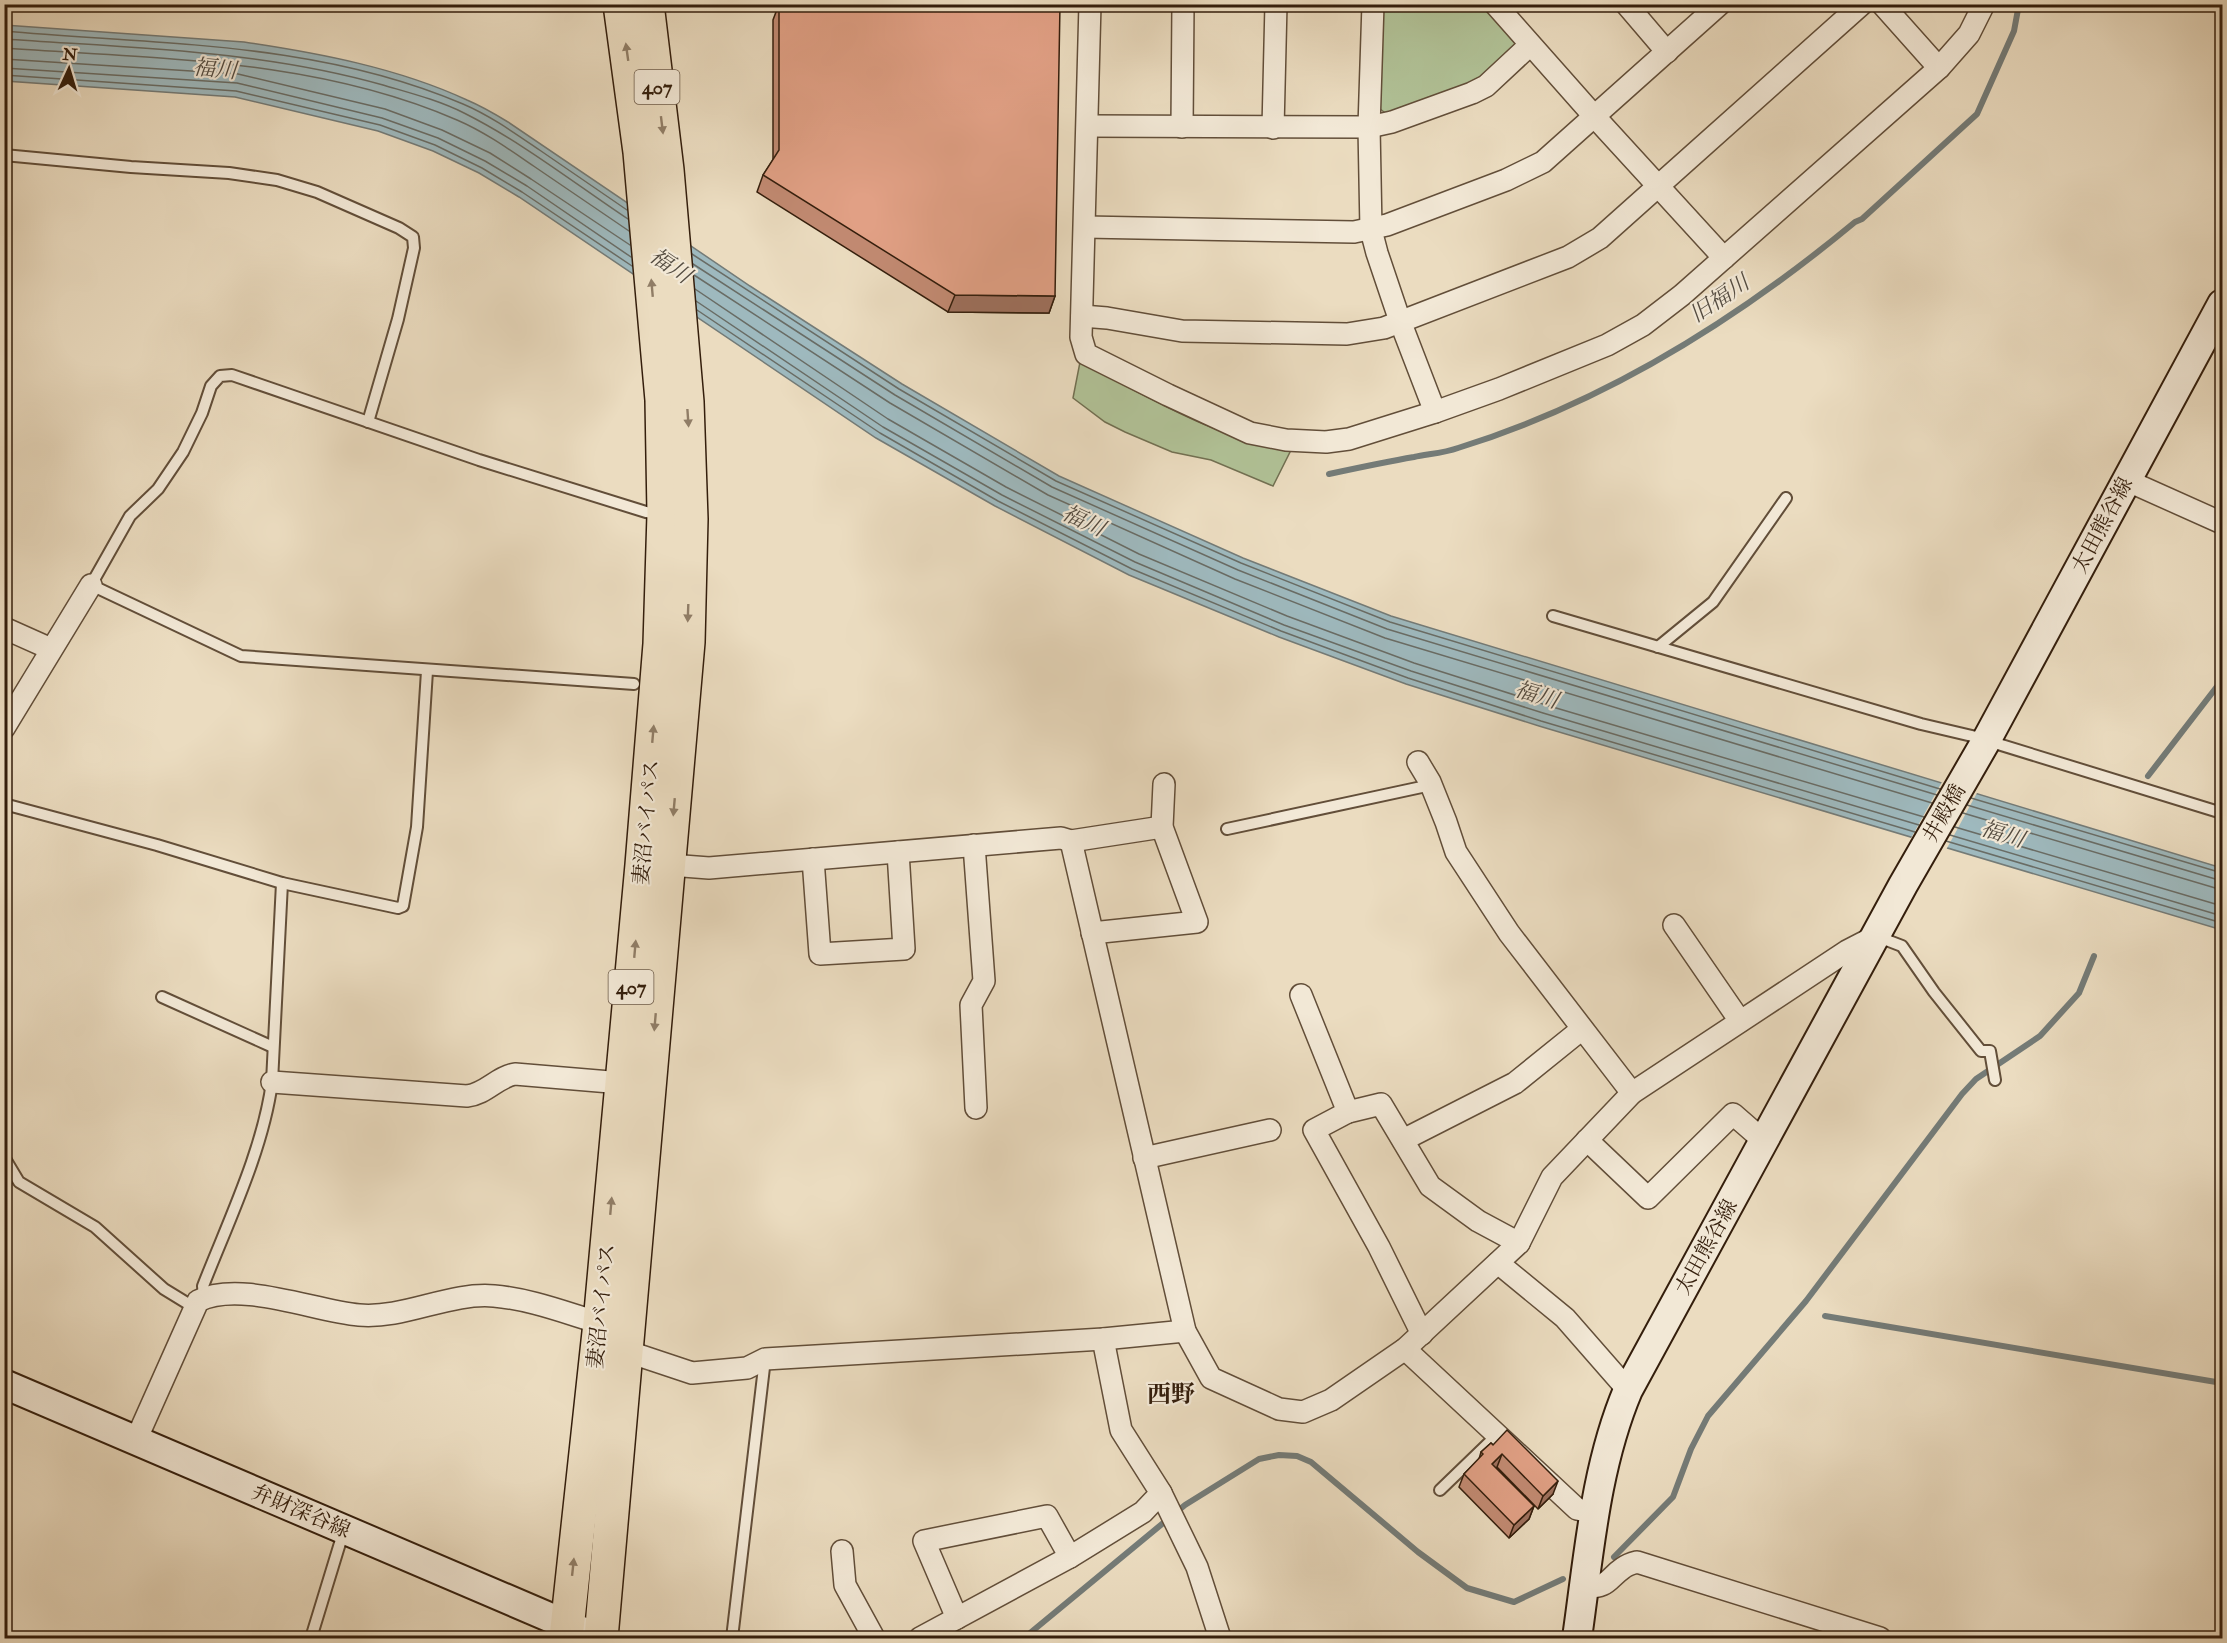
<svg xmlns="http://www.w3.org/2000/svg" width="2227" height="1643" font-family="'IM FELL Double Pica','Noto Serif JP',serif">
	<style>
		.green { fill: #b1c297; stroke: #727052; stroke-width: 1.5 }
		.water { fill: #9eb9be; stroke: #747b77; stroke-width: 1.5 }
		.pier { fill: #ebdcc0 }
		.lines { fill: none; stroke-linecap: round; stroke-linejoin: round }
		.shore { stroke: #696c65; stroke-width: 1.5 }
		.stream { stroke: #747b77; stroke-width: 6 }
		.lane-casing { stroke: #624e39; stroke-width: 14 }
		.street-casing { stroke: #624e39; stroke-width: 24 }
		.secondary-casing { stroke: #341e0c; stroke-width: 32 }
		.highway-casing { stroke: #341e0c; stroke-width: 36 }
		.lane { stroke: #f2e8d6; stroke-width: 10 }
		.street { stroke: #f2e8d6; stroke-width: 21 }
		.secondary { stroke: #f2e8d6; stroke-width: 28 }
		.highway { stroke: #ebdcc0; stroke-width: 33 }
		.wall { fill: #c28a72; stroke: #341e0c; stroke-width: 1.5 }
		.shaded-wall { fill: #9e705d; stroke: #341e0c; stroke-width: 1.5 }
		.building { fill: #e1a085; stroke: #341e0c; stroke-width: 1.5 }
		.oneway { fill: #907d66 }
		.labels { text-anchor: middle; stroke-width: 4.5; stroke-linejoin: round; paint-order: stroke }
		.shield { fill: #f2e8d6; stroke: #6d5b49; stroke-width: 1.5 }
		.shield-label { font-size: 20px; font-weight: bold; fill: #341e0c }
		.street-label { font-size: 21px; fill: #341e0c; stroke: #f2e8d6 }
		.water-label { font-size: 22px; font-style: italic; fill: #544c41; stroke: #f2e8d6 }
		.quarter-label { font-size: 24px; font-weight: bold; fill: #341e0c; stroke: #f2e8d6 }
	</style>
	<rect width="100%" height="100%" fill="#ebdcc0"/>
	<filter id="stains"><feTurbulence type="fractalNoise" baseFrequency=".00333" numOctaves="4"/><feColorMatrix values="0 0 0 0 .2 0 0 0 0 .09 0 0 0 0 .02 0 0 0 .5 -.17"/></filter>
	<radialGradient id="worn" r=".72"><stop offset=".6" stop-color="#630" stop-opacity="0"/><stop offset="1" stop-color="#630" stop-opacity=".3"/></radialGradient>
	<!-- green -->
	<g class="green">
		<polygon points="1382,5 1485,5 1514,37 1516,51 1481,81 1389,116 1379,108"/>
		<path d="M1080,362c68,34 135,77 211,88l-18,36 -62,-26 -39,-8 -47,-20 -20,-10 -32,-24z"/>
	</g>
	<!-- water -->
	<path class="water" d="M4,25l240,17c75,11 154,26 223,58 14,6 28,14 41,22l242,164 152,98 157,92 184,82 148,58 831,252v62l-683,-204 -133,-42 -127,-47 -150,-62 -134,-69 -119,-68 -357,-241 -40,-24 -46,-22 -55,-20 -143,-34 -230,-16z"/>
	<!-- pier -->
	<polygon class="pier" points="1943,780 1978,791 1946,850 1910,840"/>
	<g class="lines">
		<!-- shore -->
		<g class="shore">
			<path d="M4,31c157,14 312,10 459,73 28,12 53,30 78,47 29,20 57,39 86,59"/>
			<path d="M4,39c127,9 256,11 379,46 27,8 55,15 81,28 58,29 110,70 164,106"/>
			<path d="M4,48c152,11 311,10 453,72 28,12 53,30 78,47 31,21 63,43 94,64"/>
			<polyline points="4,59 238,74 385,109 442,130 490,153 531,179 630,245"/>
			<polyline points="4,68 237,83 382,118 438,138 485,161 527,186 631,257"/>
			<polyline points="4,75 236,91 380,125 435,145 482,168 522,192 632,266"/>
			<polyline points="692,254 899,389 1056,481 1241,563 1390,622 1940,789"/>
			<polyline points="693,264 895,395 1052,487 1238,570 1387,629 1937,795"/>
			<polyline points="694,275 890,403 1048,495 1235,579 1385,638 1932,803"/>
			<polyline points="695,289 888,419 1006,487 1139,554 1287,616 1414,663 1546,705 1924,817"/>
			<polyline points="696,301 883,427 1002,495 1135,562 1284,625 1411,671 1543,713 1919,825"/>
			<polyline points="697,310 880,433 998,501 1132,569 1281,631 1408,678 1541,721 1915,832"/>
			<polyline points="1971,798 2222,873"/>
			<polyline points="1967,805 2222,881"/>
			<polyline points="1963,813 2222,890"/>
			<polyline points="1955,827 2222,906"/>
			<polyline points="1950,835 2222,916"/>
			<polyline points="1946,841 2222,923"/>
		</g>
		<!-- stream -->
		<g class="stream">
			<path d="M1329,474c28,-6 56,-12 85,-17 14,-3 30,-4 44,-9 146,-45 280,-129 397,-226l7,-3 115,-105 37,-83 5,-27"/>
			<polyline points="2148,776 2222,680"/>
			<polyline points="1825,1316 2222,1383"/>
			<polyline points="1614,1557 1673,1497 1691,1449 1708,1416 1806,1301 1962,1094 1976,1079 2040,1036 2079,993 2094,956"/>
			<polyline points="1024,1638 1185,1505 1259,1459 1279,1455 1297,1456 1311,1462 1418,1552 1467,1588 1514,1602 1563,1579"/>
		</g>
		<!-- lane casing -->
		<g class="lane-casing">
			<g id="lane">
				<polyline points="4,155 131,167 229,173 277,180 317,192 399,228 413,237 414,248 398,319 368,422"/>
				<polyline points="1553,616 1921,724 1972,736 2222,813"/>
				<polyline points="1658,647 1713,602 1786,498"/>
				<polyline points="634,684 241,656 91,585 130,516 158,489 183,452 202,413 211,386 220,376 232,375 479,460 646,512 661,514"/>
				<polyline points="4,804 157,845 282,883 398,908 403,906 417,827 427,671"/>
				<polyline points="1227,829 1431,785"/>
				<polyline points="1876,936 1902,946 1934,992 1981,1051 1990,1051 1995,1080"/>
				<polyline points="162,997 273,1047"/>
				<polyline points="4,1157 19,1182 95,1227 164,1289 195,1308"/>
				<path d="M204,1298l-1,-12c25,-64 60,-136 69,-204l10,-199"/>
				<polyline points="1440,1490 1498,1434"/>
				<polyline points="311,1638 344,1530"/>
				<polyline points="732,1638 765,1359"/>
			</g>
		</g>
		<!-- street casing -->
		<g class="street-casing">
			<g id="street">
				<polyline points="1090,4 1081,337 1086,354 1168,395 1250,433 1286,440 1326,442 1349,439 1435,412 1499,389 1607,345 1643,325 1682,295 1939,68 1969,34 1984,4"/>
				<polyline points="1373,4 1369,127 1371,230 1377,253 1400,321 1435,412"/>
				<polyline points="1495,4 1594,116 1724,258"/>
				<polyline points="1626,4 1667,52"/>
				<polyline points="1882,4 1939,68"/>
				<polyline points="1088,126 1369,127 1392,122 1472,93 1486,86 1530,45"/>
				<polyline points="1182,127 1183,4"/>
				<polyline points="1273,128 1276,4"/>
				<polyline points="1085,227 1354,232 1387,225 1506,180 1543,162 1720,4"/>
				<polyline points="1082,316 1107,318 1182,331 1347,334 1384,328 1568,257 1600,238 1862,4"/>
				<polyline points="2126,480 2222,523"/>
				<polyline points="4,628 51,649"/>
				<polyline points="4,728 91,585"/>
				<polyline points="1418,762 1430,782 1446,822 1456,852 1509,933 1632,1093"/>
				<polyline points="1071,841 1162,827"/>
				<polyline points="974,845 984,981 971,1005 976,1108"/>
				<polyline points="813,859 820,954 904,949 898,852"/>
				<polyline points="670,865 709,868 1061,838 1071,841 1185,1331 1211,1378 1279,1409 1303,1412 1331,1400 1405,1349 1519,1243 1552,1177 1632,1093 1847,951 1876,936"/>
				<polyline points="1674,925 1740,1021"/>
				<polyline points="1092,933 1197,922 1162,827 1164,784"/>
				<polyline points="1301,995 1348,1112 1381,1104 1430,1186 1478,1221 1519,1243"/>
				<path d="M272,1082l195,14c19,-2 30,-19 48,-22l107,9"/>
				<polyline points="1348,1112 1314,1130 1379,1247 1422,1334"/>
				<polyline points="1403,1140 1515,1083 1582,1029"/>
				<polyline points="1587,1140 1648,1198 1733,1114 1764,1141"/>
				<polyline points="1144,1158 1270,1130"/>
				<polyline points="1498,1263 1565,1318 1628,1390"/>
				<polyline points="1405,1349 1577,1509 1596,1513"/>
				<polyline points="626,1351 692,1373 747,1368 765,1359 1103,1339 1185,1331"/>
				<path d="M136,1440l62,-139c42,-21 116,10 161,14 46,4 90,-23 135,-19 36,3 72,17 106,27"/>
				<polyline points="1161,1493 1197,1567 1220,1638"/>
				<polyline points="842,1551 845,1585 874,1638"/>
				<path d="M1584,1587c25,1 23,-8 39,-19 4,-3 10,-5 14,-6l243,76"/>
				<polyline points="957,1618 924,1541 1047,1516 1070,1557"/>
				<polyline points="920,1638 1070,1557 1143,1512 1161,1493 1121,1430 1103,1339"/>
			</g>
		</g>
		<!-- secondary casing -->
		<g class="secondary-casing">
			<g id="secondary">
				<polyline points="4,1384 598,1638"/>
				<path d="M1577,1638c12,-83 18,-170 51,-248l275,-505 83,-144 236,-437"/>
			</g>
		</g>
		<!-- highway casing -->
		<g class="highway-casing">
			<g id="highway">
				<polyline points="566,1638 600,1323 642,865 660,644 664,514 662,400 640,152 620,4"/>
				<polyline points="601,1638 688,642 691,519 687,402 667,170 647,4"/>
			</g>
		</g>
		<!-- lane -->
		<use href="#lane" class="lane"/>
		<!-- street -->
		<use href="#street" class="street"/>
		<!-- secondary -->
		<use href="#secondary" class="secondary"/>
		<!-- highway -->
		<use href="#highway" class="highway"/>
	</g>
	<!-- wall -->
	<g class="wall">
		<polygon points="779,4 820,4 1055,296 1049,313 948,312 757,192 763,175 773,160 773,20"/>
		<polygon points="1491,1443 1553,1494 1538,1509 1497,1467 1496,1468 1534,1506 1529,1519 1509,1538 1459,1487 1464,1474 1479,1459 1481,1452"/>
	</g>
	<!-- shaded-wall -->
	<g class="shaded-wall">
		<polygon points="955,295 1055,296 1049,313 948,312"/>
		<polygon points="1502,1454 1497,1467 1487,1477 1492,1464"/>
		<polygon points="1558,1481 1553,1494 1538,1509 1543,1496"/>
		<polygon points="1534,1506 1529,1519 1509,1538 1514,1525"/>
	</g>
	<!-- building -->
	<g class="building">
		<polygon points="779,4 820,4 928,8 932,4 1060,4 1055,296 955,295 763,175 779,150"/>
		<polygon points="1507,1430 1558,1481 1543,1496 1502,1454 1492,1464 1534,1506 1514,1525 1464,1474 1483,1454 1481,1452 1491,1443 1493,1445"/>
	</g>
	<!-- one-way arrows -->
	<defs><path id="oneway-solid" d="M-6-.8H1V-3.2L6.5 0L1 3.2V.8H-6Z" transform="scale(1.5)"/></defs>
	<g class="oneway">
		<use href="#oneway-solid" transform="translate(627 52) rotate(-98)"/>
		<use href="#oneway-solid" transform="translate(662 125) rotate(83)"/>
		<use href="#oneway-solid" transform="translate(652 288) rotate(-95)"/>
		<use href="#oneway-solid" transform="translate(688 418) rotate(86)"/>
		<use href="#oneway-solid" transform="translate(688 613) rotate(92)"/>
		<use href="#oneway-solid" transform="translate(653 734) rotate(-85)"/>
		<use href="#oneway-solid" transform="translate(674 807) rotate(95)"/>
		<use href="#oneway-solid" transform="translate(635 949) rotate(-85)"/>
		<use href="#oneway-solid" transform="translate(655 1022) rotate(95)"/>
		<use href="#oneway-solid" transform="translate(611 1206) rotate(-85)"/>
		<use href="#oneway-solid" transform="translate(573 1567) rotate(-84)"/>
	</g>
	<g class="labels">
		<!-- shield labels -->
		<g class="shield">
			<rect x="634.5" y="70" width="45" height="34" rx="4.5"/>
			<rect x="608.5" y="970" width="45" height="34" rx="4.5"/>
		</g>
		<g class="shield-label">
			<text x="657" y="94">407</text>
			<text x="631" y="994">407</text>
		</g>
		<!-- street labels -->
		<g class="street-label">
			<text transform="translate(2102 525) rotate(-62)" y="7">太田熊谷線</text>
			<text transform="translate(1944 813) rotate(-60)" y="7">井殿橋</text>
			<text transform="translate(646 822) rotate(-85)" y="7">妻沼バイパス</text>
			<text transform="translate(1706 1247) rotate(-61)" y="7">太田熊谷線</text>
			<text transform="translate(601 1306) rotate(-84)" y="7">妻沼バイパス</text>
			<text transform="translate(301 1511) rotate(23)" y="7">弁財深谷線</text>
		</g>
		<!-- water labels -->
		<g class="water-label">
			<text transform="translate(215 68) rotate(5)" y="8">福川</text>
			<text transform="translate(671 265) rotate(34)" y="8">福川</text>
			<text transform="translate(1719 298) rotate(-34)" y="8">旧福川</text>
			<text transform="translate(1084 520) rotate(25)" y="8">福川</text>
			<text transform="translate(1537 694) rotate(17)" y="8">福川</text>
			<text transform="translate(2003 833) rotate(17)" y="8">福川</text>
		</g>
		<!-- quarter labels -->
		<g class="quarter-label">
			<text x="1171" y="1402">西野</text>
		</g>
	</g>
	<!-- margin -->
	<rect width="2227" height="1643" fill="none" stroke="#ebdcc0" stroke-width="24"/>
	<rect x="6" y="6" width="2215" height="1631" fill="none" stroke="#341e0c" stroke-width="3"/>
	<rect x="12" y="12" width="2203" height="1619" fill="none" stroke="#341e0c" stroke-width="1.5"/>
	<!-- north arrow -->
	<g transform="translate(69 69) rotate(4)" stroke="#f2e8d6" stroke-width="4.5" paint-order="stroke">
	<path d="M0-4.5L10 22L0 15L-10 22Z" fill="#341e0c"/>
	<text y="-9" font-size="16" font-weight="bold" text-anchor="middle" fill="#341e0c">N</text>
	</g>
	<rect width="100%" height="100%" filter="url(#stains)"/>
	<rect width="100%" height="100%" fill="url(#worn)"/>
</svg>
